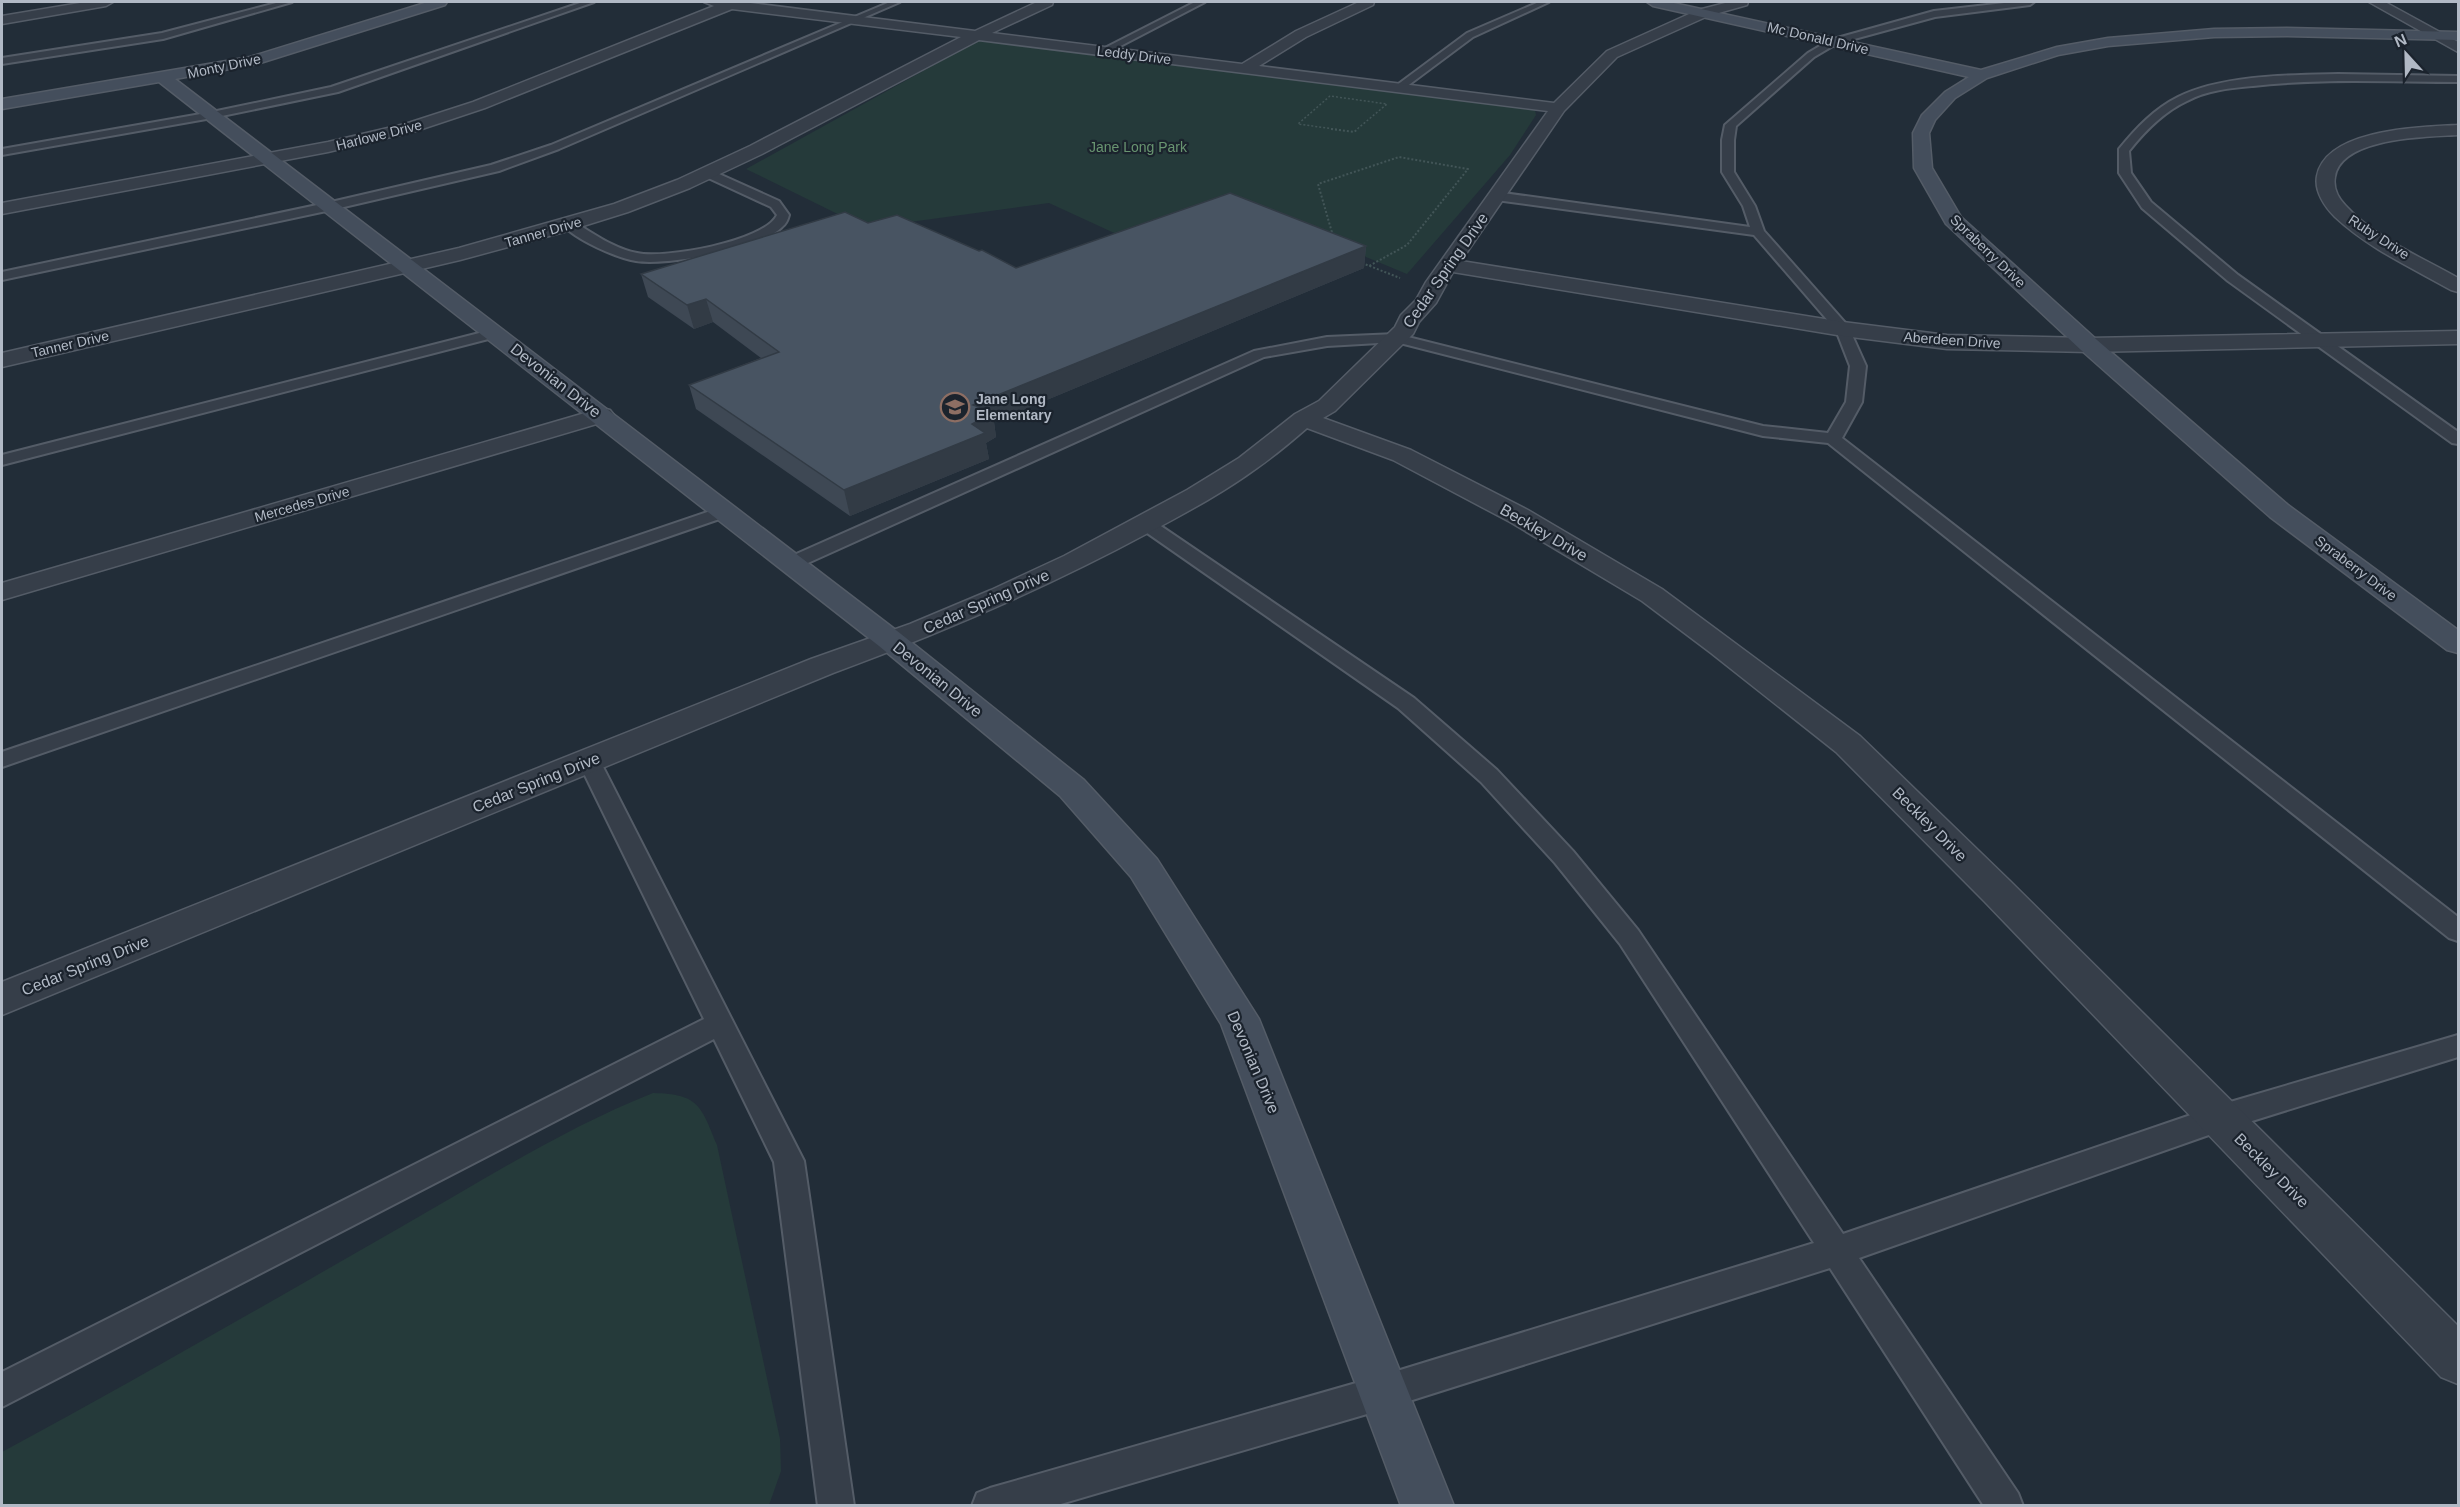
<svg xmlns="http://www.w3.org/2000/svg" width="2460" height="1507" font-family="Helvetica,sans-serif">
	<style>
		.green { fill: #253a3a }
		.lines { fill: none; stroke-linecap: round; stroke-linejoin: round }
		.lane-casing { stroke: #545c67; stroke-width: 4 }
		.street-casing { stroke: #545c67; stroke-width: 3 }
		.secondary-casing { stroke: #545c67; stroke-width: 3 }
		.path-far1 { stroke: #425557; stroke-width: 1.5; stroke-dasharray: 2 2; stroke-linecap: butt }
		.path { stroke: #425557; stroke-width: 2; stroke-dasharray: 2 2; stroke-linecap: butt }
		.lane { fill: #363e49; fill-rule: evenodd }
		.street { fill: #363e49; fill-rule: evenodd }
		.secondary { fill: #444e5c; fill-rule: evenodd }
		.wall { fill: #3e4854 }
		.shaded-wall { fill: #323b45 }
		.building { fill: #485462; stroke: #323b45; stroke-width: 1.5 }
		.labels { text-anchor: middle; stroke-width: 4.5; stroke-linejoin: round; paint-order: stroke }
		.far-street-label { font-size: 14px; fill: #b1b9c5; stroke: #1b232d }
		.far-park-label { font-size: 14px; fill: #699571; stroke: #1b232d }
		.far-poi-label { font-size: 14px; font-weight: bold; fill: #b1b9c5; stroke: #1b232d; text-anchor: start }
		.street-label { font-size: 16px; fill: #b1b9c5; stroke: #1b232d }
	</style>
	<rect width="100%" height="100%" fill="#222d38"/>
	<!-- green -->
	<g class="green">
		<polygon points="979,40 1523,107 1535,110 1536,115 1510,155 1407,274 1238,204 1136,243 1049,203 866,228 746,169"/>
		<path d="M653,1093c46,1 48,13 64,52l63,294 1,32 -12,34h-767v-53c134,-72 266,-149 399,-225 82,-47 164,-99 252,-134z"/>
	</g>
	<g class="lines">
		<!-- lane casing -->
		<g class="lane-casing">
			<g id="lane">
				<polygon points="280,2 292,2 163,39 2,64 2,58 162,33"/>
				<polygon points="583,2 594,2 338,92 212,118 2,155 2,149 212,112 331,87"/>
				<polygon points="890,2 900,2 559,149 499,171 331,210 2,280 2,272 331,202 491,165 551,145"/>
				<polygon points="1195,2 1205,2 1107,53 1099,51"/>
				<polygon points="1539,2 1549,2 1473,37 1402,90 1393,88 1467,33"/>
				<polygon points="2013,2 2034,2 2030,5 1935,17 1836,44 1814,57 1736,126 1734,140 1734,172 1755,206 1764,231 1848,326 1866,366 1862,402 1842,438 2458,917 2458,941 2449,938 1828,443 1763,436 1396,342 1327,346 1264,357 799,567 785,567 782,563 785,559 1254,351 1327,337 1396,334 1763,426 1828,433 1846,402 1850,366 1836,330 1754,235 1496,200 1490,196 1496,192 1750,227 1743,206 1722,172 1722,140 1725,125 1808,53 1830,40 1934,11"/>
				<path d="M2338,74l120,2v6c-68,0 -136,-4 -205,4 -22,2 -46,4 -66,15 -24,11 -42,30 -58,50l2,22 20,29 87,73 220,157v12l-6,-1 -224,-162 -86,-73 -23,-35v-24c17,-21 35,-40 59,-52 44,-22 112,-22 160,-23z"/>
				<path d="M708,169l71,32 10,14c-1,4 -3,9 -7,12 -21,22 -115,39 -146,34 -19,-3 -60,-21 -73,-36l6,-4 5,1c19,11 40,27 63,31 27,6 127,-11 140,-38l-6,-8 -67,-31v-6z"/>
				<polygon points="495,329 502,333 500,336 2,465 2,455"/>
				<polygon points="725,506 731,507 734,511 731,515 2,767 2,752"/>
				<polygon points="1146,518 1152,520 1414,698 1497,770 1573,851 1638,930 1843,1234 2220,1105 2458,1035 2458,1057 2220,1131 1859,1258 2018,1493 2023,1506 1984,1506 1830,1268 1384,1409 1054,1506 972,1506 977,1493 990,1488 1384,1375 1814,1243 1620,944 1555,863 1481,782 1398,708 1140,528 1137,524 1140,520"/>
				<polygon points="589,753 597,756 600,761 804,1161 854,1506 818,1506 774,1162 714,1039 2,1407 2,1372 704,1019 578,761 581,756"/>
			</g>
		</g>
		<!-- street casing -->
		<g class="street-casing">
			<g id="street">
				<polygon points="86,2 113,2 106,6 2,24 2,16"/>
				<path d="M704,2h39l232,29 62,-29h16l-1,3 -60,28 250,31 54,-33 63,-29h15l-1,3 -67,32 -47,29 295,37 53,-52 91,-41 31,-8h19l-1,3 -39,11 -91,41 -53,54 -103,150 382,61 104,13 142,3 369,-7v13l-369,8 -142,-3 -104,-13 -390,-64 -17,31 -17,19 -6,12 -78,77 -12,7 88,32 117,60 134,79 198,147 150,145 448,445v58l-17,-7 -457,-476 -148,-149 -125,-99 -69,-52 -132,-79 -117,-62 -86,-32c-16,14 -33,28 -50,40 -34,25 -72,45 -109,65 -102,55 -207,100 -315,140l-831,342v-33l809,-323 99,-35 81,-34 73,-34 123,-66 52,-32 56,-44 24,-13 76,-74 6,-12 15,-15 10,-18 122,-171 -569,-71 -217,114 -72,34 -62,24 -64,20 -104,28 -458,107v-14l457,-105 155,-44 63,-24 73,-34 211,-109 -229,-28 -247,99 -69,23 -88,21 -326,62v-11l326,-61 77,-18 68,-22 241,-96z"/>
				<polygon points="2369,2 2385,2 2458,42 2458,52"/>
				<path d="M2458,125v10c-31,2 -117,2 -123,42 -2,11 3,21 11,29 29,32 75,51 112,72v14l-7,-2c-39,-22 -83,-42 -116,-73 -10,-10 -21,-26 -18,-41 9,-47 102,-49 141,-51z"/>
				<polygon points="602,408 610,410 614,415 610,420 2,600 2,583"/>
			</g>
		</g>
		<!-- secondary casing -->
		<g class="secondary-casing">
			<g id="secondary">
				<polygon points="428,2 447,2 445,5 257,64 175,79 901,634 1084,780 1157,859 1259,1019 1454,1506 1401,1506 1221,1024 1131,877 1060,796 879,646 159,82 2,109 2,99 250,57"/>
				<polygon points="1647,2 1669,2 1981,70 2057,47 2108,38 2214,29 2287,28 2458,32 2458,40 2287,36 2214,37 2108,46 2058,55 1987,78 1955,98 1935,120 1929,133 1932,168 1961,217 2097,340 2288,505 2458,630 2458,653 2447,650 2270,517 2081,350 1946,224 1914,168 1913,133 1922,115 1945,92 1969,77 1653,6"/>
			</g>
		</g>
		<!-- path-far1 -->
		<polyline class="path-far1" points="1341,130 1298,124 1330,96 1387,104 1356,130"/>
		<!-- path -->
		<g class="path">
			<polyline points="1331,129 1354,132 1358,129"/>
			<polyline points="1333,236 1318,184 1399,157 1468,169 1407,245 1369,266"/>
			<polyline points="1362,263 1400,278"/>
		</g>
		<!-- lane -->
		<use href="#lane" class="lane"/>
		<!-- street -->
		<use href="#street" class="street"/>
		<!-- secondary -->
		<use href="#secondary" class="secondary"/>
	</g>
	<!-- wall -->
	<polygon class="wall" points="868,223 1016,268 1366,246 1364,268 994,422 996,437 986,443 989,459 850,516 696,409 689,385 761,358 713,322 694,329 648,297 641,274"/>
	<!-- shaded-wall -->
	<g class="shaded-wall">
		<polygon points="1366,246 1364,268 994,422 996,437 986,443 989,459 850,516 844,490 972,424 973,405"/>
		<polygon points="706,299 713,322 694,329 687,305"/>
	</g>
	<!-- building -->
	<polygon class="building" points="1230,193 1366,246 973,405 993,412 972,424 985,433 844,490 689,385 779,352 706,299 687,305 641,274 845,212 868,223 897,215 979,251 982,250 1016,268"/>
	<!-- icons -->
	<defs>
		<g id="school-ring" transform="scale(1.5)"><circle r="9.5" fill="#1b232d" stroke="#8d6e63" stroke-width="1.5"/><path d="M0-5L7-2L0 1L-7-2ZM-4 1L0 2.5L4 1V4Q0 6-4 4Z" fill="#8d6e63"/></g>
	</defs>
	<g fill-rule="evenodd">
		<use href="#school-ring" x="955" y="407"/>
	</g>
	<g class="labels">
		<!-- far-street labels -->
		<g class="far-street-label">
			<text transform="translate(1818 38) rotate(13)" y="5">Mc Donald Drive</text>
			<text transform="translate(1134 55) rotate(7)" y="5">Leddy Drive</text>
			<text transform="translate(224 66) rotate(-12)" y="5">Monty Drive</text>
			<text transform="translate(379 135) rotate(-14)" y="5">Harlowe Drive</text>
			<text transform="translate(543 232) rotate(-16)" y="5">Tanner Drive</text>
			<text transform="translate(2379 237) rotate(33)" y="5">Ruby Drive</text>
			<text transform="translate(1988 251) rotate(44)" y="5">Spraberry Drive</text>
			<text transform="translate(1952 340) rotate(4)" y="5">Aberdeen Drive</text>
			<text transform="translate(70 344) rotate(-13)" y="5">Tanner Drive</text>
			<text transform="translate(302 504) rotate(-16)" y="5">Mercedes Drive</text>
			<text transform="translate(2356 568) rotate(37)" y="5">Spraberry Drive</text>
		</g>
		<!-- far-park labels -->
		<g class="far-park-label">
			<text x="1138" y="152">Jane Long Park</text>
		</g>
		<!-- far-poi labels -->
		<g class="far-poi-label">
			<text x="976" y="404">Jane Long<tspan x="976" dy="16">Elementary</tspan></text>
		</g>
		<!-- street labels -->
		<g class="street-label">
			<text transform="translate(1445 270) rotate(-55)" y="6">Cedar Spring Drive</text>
			<text transform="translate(556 380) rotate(38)" y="6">Devonian Drive</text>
			<text transform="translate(1544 532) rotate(30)" y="6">Beckley Drive</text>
			<text transform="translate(986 601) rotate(-24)" y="6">Cedar Spring Drive</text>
			<text transform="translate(938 679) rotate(39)" y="6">Devonian Drive</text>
			<text transform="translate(536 782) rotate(-22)" y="6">Cedar Spring Drive</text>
			<text transform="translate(1930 824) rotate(45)" y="6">Beckley Drive</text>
			<text transform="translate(85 965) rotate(-22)" y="6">Cedar Spring Drive</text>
			<text transform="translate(1254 1062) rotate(67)" y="6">Devonian Drive</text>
			<text transform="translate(2272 1170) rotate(45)" y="6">Beckley Drive</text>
		</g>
	</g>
	<!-- border -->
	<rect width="2460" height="1507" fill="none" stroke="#b1b9c5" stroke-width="6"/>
	<!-- north arrow -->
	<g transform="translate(2406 54) rotate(338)" stroke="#1b232d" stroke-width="4.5" paint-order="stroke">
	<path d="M0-4.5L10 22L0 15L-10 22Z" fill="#b1b9c5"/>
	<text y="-9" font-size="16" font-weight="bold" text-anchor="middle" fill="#b1b9c5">N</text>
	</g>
</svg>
